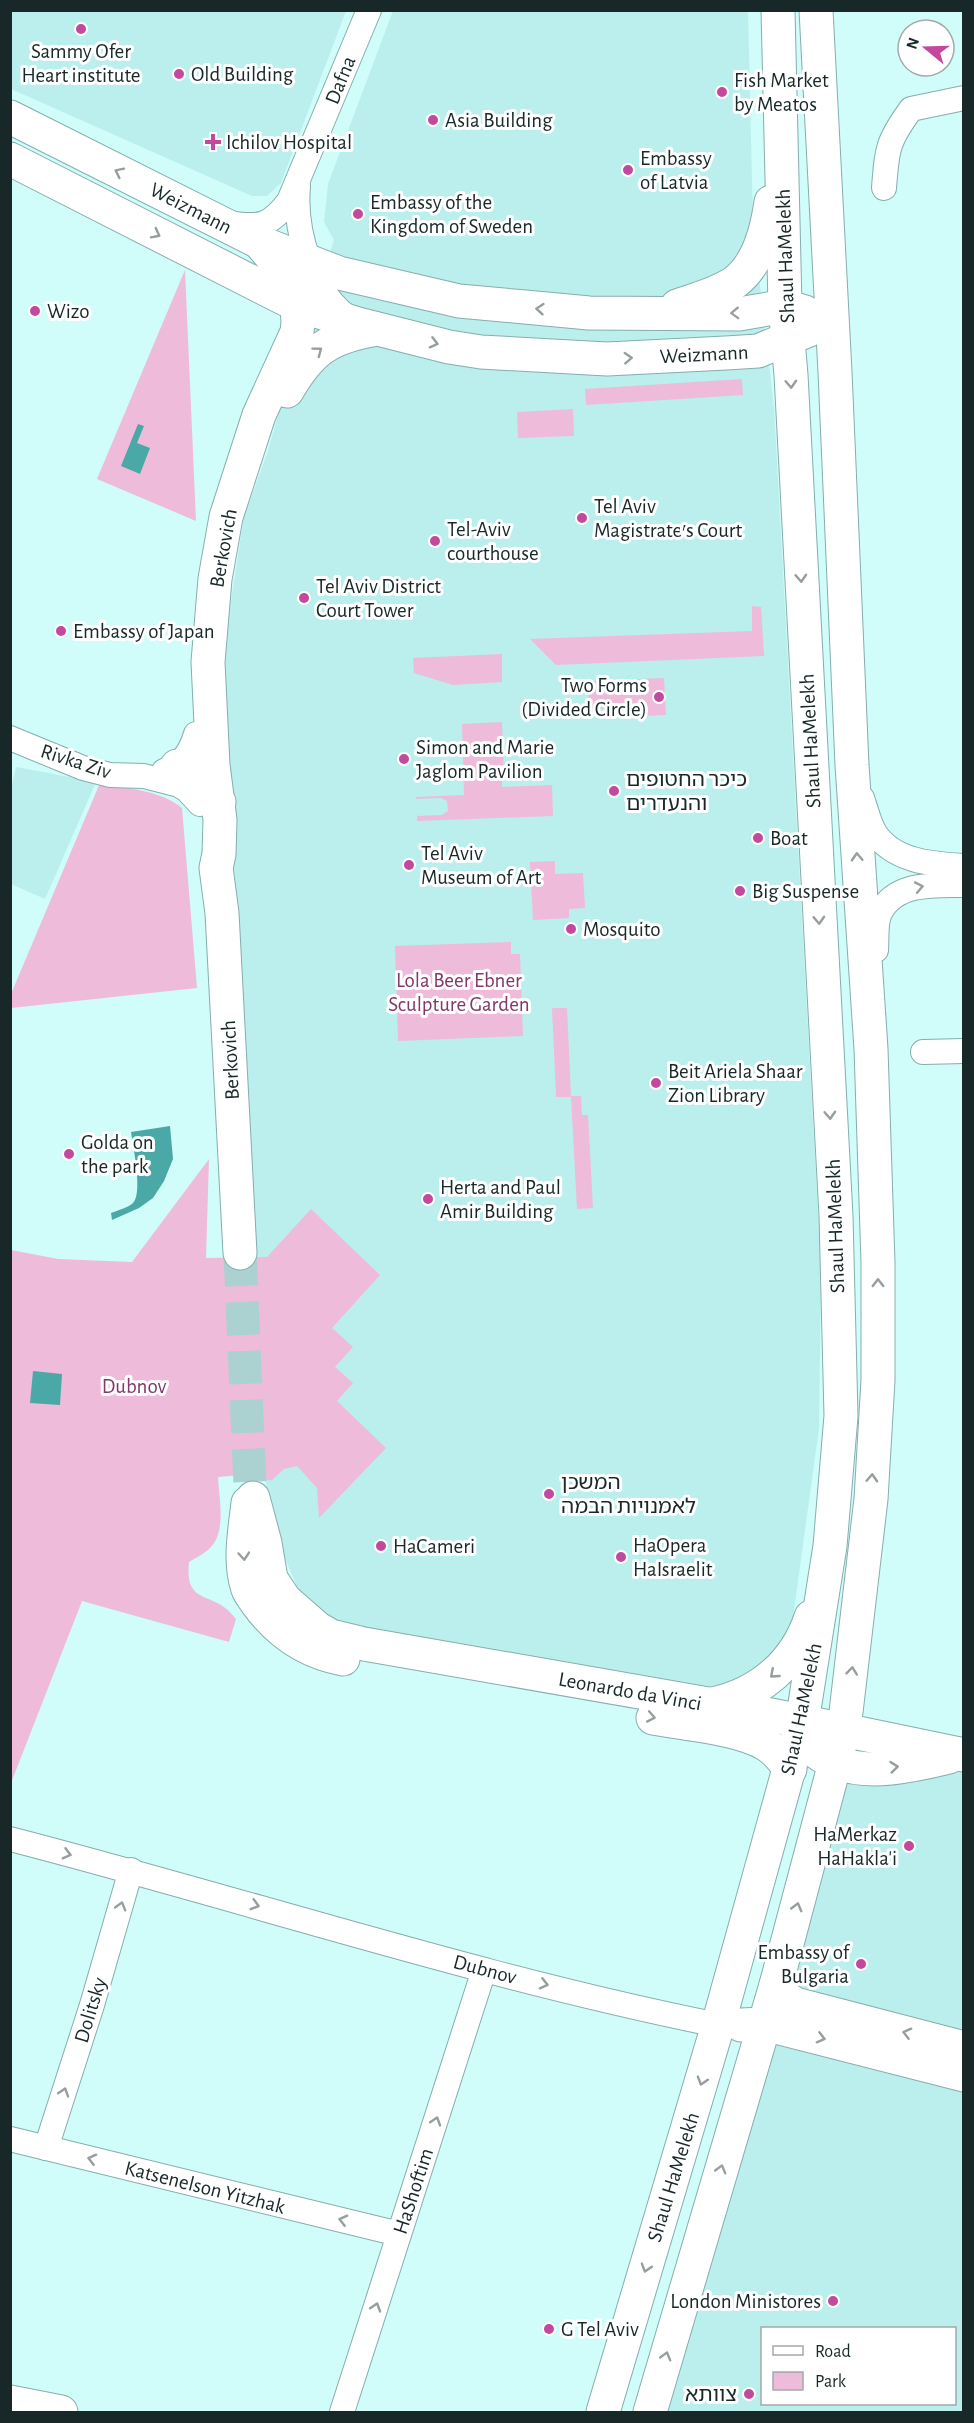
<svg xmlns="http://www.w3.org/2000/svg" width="974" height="2423" font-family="'Alegreya Sans','Noto Sans Hebrew',sans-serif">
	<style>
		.built { fill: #baefed; fill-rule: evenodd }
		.green { fill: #eebbda }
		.water { fill: #4aa9a7 }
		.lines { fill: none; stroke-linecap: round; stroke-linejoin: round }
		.secondary-tunnel { stroke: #abd2d0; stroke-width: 33; stroke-dasharray: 33 16; stroke-linecap: butt }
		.street-casing { stroke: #85aeac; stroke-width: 26 }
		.secondary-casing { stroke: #85aeac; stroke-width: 35 }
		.street { stroke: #fff; stroke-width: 24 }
		.secondary { stroke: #fff; stroke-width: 33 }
		.oneway { stroke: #979e9e }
		.poi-dot { fill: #c2499d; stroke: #fff; stroke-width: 2 }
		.labels { text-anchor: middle; stroke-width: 6; stroke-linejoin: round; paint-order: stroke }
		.poi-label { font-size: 21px; fill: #182828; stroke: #fff; text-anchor: start }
		.street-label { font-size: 21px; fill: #182828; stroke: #fff }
		.park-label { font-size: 21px; fill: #82386a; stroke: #fff }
	</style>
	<rect width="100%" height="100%" fill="#d0fcfa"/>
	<!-- built -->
	<g class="built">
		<polygon points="11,10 346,10 346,11 281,183 267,196 252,196 11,89"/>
		<polygon points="393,11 748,11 753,224 774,408 821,1266 819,1428 784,1683 760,1699 348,1632 302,1599 285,1558 258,1452 226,748 225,640 244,516 267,454 293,363 334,240 324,222 328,184"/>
		<polygon points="16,767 96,782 45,899 11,884 11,789"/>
		<path d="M963,1765v647h-299l180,-632zM762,2328h192v76h-192z"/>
	</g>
	<!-- green -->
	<g class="green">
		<polygon points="185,270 196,521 97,479"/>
		<polygon points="742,379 743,395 586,405 585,389"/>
		<polygon points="573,409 574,436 518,438 517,412"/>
		<polygon points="752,606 761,607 764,656 556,665 530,639 752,631"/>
		<polygon points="502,654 502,682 453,685 414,673 413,658"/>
		<polygon points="664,678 666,715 622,717 622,708 589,709 588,681"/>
		<polygon points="502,722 504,780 502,780 502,787 552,785 553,816 417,821 417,816 442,815 448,811 447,801 441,798 416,799 416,797 464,795 462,724"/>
		<path d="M100,783c28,6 60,7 82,25l15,180 -186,20v-14z"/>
		<polygon points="555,861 555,874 583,873 585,908 569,909 569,918 533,920 530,862"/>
		<polygon points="511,942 511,954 520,954 523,1036 398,1041 395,946"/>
		<polygon points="552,1008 567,1008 571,1096 581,1096 582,1115 588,1115 593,1208 577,1209 571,1097 556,1097"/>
		<path d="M209,1159l-3,99 61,-1 44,-48 69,66 -48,53 21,19 -18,20 18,16 -16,18 49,47 -67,70 -2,-30 -20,-22 -13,3 -12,11 -15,1 -4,-7 -35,3c1,22 9,56 -9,72 -5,5 -14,9 -20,13 -5,46 26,27 47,57l-7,23 -147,-41 -71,182v-533l47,9 74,3z"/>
	</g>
	<!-- water -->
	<g class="water">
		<polygon points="138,424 144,426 137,443 150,448 140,474 121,466"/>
		<path d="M170,1126l3,33 -9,22 -11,17 -14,10 -27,12 -1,-7c7,-3 17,-5 22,-10 10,-10 0,-57 -2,-71z"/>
		<polygon points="33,1371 62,1374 60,1405 30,1403"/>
	</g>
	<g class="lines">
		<!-- secondary-tunnel -->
		<polyline class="secondary-tunnel" points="240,1253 250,1486 248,1498"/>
		<!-- street casing -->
		<g class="street-casing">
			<g id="street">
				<path d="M298,186c-4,44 14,109 54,134"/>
				<path d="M884,188c3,-39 3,-46 27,-79l53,-11"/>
				<path d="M229,223c31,5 41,3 60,-22l80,-191"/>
				<polyline points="10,738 83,768 110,775 144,776 179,785 187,790 200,804"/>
				<path d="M164,771c19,-7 26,-18 32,-37"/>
				<path d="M862,798c4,11 7,25 13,35 19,29 58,31 89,33"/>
				<path d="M876,950c1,-11 -1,-27 4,-37 15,-31 55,-28 84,-28"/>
				<polyline points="923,1052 964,1051"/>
				<path d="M10,1839c236,61 469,138 708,186"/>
				<polyline points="10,2139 399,2234"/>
				<polyline points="46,2148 92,2005 131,1870"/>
				<polyline points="342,2412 484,1970"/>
			</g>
		</g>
		<!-- secondary casing -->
		<g class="secondary-casing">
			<g id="secondary">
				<polyline points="10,117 259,242 339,273 459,301 525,307 589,313 739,314 785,306 805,312"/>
				<polyline points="10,159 297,305 358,324 449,347 481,352 607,359 726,353 758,351 809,330"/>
				<path d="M677,306c19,-7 41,-12 58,-24 24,-18 32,-52 36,-80"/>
				<path d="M287,391c24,-42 43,-54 90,-62"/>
				<polyline points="177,766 207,784 219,802"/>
				<polyline points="240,1253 222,913 216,868 219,854 220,820 213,765 208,662 215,579 226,517 259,415 297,332 298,323 297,305 292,290 271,256 259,242"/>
				<polyline points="253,1498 265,1543 271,1579 285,1600 317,1628 331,1636 364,1644 771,1715 964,1755"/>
				<path d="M248,1503c-3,27 -9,56 -1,83 1,6 6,11 9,16 22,31 49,50 87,57"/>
				<path d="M713,1704c47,-10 83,-41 98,-87"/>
				<path d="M653,1718c32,6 87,10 114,27 10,6 16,15 23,24"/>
				<path d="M816,1752c38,28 92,15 133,5"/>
				<polyline points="776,1985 783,1996 795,2004 964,2048"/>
				<polyline points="741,2025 764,2024 964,2075"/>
				<polyline points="10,2402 61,2412"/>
				<polyline points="603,2412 718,2025 802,1722 830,1546 841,1416 836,1216 791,375 785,306 778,10"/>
				<polyline points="650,2412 776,1985 844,1729 871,1499 878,1380 878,1263 871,1049 852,765 835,372 816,10"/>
			</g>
		</g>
		<!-- street -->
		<use href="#street" class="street"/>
		<!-- secondary -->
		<use href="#secondary" class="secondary"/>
	</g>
	<!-- one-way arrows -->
	<defs><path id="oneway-chevron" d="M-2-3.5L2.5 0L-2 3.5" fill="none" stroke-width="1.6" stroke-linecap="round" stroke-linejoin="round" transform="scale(1.5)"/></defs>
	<g class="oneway">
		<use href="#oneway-chevron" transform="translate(119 172) rotate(-154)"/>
		<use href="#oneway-chevron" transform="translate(156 234) rotate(27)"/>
		<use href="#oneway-chevron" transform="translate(540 309) rotate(-175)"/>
		<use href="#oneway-chevron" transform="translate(735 313) rotate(178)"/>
		<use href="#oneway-chevron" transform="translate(434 343) rotate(14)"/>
		<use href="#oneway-chevron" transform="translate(318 351) rotate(-37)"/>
		<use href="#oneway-chevron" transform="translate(628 358) rotate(-3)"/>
		<use href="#oneway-chevron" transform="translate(791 384) rotate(87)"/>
		<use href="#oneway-chevron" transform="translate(801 578) rotate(87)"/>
		<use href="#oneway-chevron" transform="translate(857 857) rotate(-93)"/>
		<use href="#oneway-chevron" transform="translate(919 887) rotate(-11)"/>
		<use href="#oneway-chevron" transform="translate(819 920) rotate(87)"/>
		<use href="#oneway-chevron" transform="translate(830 1115) rotate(87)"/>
		<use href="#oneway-chevron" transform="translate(878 1283) rotate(-90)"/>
		<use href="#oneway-chevron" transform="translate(872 1478) rotate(-87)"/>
		<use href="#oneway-chevron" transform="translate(244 1556) rotate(85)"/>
		<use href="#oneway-chevron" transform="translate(852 1671) rotate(-84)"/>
		<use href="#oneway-chevron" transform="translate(774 1674) rotate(139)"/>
		<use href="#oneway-chevron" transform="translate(651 1717) rotate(11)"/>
		<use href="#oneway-chevron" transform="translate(894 1767) rotate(-6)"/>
		<use href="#oneway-chevron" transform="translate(67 1854) rotate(15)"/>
		<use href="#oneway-chevron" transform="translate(255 1905) rotate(16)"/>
		<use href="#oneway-chevron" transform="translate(121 1906) rotate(-74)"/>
		<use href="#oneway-chevron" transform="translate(797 1907) rotate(-75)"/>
		<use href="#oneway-chevron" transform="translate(544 1984) rotate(14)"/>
		<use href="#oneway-chevron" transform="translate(907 2033) rotate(-166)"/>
		<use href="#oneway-chevron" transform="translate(821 2038) rotate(14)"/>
		<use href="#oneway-chevron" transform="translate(702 2081) rotate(107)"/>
		<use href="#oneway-chevron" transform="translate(64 2092) rotate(-72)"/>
		<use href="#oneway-chevron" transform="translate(436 2121) rotate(-72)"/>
		<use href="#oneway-chevron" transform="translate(92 2159) rotate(-166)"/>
		<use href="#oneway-chevron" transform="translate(721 2169) rotate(-74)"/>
		<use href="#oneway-chevron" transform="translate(343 2220) rotate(-166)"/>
		<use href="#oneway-chevron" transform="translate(646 2268) rotate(107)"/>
		<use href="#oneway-chevron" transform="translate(376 2307) rotate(-72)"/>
		<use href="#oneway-chevron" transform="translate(666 2356) rotate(-74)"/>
	</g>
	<!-- markers -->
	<g class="poi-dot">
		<circle cx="81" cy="29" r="6"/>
		<circle cx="179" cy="74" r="6"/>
		<circle cx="722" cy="92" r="6"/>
		<circle cx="433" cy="120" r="6"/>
		<path d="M210 133h6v6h6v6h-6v6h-6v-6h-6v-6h6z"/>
		<circle cx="628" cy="170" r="6"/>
		<circle cx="358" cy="214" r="6"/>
		<circle cx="35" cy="311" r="6"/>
		<circle cx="582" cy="518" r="6"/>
		<circle cx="435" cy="541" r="6"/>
		<circle cx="304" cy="598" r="6"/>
		<circle cx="61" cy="631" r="6"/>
		<circle cx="659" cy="697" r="6"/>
		<circle cx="404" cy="759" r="6"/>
		<circle cx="614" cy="791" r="6"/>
		<circle cx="758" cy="838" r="6"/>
		<circle cx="409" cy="865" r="6"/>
		<circle cx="740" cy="891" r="6"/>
		<circle cx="571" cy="929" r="6"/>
		<circle cx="656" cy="1083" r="6"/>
		<circle cx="69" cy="1154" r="6"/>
		<circle cx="428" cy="1199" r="6"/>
		<circle cx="549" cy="1494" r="6"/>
		<circle cx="381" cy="1546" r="6"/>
		<circle cx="621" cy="1557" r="6"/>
		<circle cx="909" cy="1846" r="6"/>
		<circle cx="861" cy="1964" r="6"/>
		<circle cx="833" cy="2301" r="6"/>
		<circle cx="549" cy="2329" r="6"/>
		<circle cx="749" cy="2394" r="6"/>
	</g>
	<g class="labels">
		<!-- poi labels -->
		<g class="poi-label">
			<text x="81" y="58" text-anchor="middle">Sammy Ofer<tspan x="81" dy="24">Heart institute</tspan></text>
			<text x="191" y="81">Old Building</text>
			<text x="734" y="87">Fish Market<tspan x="734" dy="24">by Meatos</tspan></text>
			<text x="445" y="127">Asia Building</text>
			<text x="226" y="149">Ichilov Hospital</text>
			<text x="640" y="165">Embassy<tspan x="640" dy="24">of Latvia</tspan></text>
			<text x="370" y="209">Embassy of the<tspan x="370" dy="24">Kingdom of Sweden</tspan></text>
			<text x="47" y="318">Wizo</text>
			<text x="594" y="513">Tel Aviv<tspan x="594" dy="24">Magistrate׳s Court</tspan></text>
			<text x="447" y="536">Tel-Aviv<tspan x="447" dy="24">courthouse</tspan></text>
			<text x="316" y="593">Tel Aviv District<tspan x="316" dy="24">Court Tower</tspan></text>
			<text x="73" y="638">Embassy of Japan</text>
			<text x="647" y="692" text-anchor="end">Two Forms<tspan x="647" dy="24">(Divided Circle)</tspan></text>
			<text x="416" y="754">Simon and Marie<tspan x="416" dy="24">Jaglom Pavilion</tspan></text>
			<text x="626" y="786">כיכר החטופים<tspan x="626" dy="24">והנעדרים</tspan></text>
			<text x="770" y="845">Boat</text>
			<text x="421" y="860">Tel Aviv<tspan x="421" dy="24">Museum of Art</tspan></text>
			<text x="752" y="898">Big Suspense</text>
			<text x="583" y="936">Mosquito</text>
			<text x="668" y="1078">Beit Ariela Shaar<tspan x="668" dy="24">Zion Library</tspan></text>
			<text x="81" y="1149">Golda on<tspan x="81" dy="24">the park</tspan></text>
			<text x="440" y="1194">Herta and Paul<tspan x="440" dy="24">Amir Building</tspan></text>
			<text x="561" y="1489">המשכן<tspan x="561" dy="24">לאמנויות הבמה</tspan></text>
			<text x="633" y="1552">HaOpera<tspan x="633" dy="24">HaIsraelit</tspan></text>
			<text x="393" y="1553">HaCameri</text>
			<text x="897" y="1841" text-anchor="end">HaMerkaz<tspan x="897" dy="24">HaHakla'i</tspan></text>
			<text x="849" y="1959" text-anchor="end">Embassy of<tspan x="849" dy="24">Bulgaria</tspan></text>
			<text x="821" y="2308" text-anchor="end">London Ministores</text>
			<text x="561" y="2336">G Tel Aviv</text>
			<text x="737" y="2401" text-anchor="end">צוותא</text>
		</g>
		<!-- street labels -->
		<g class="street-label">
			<text transform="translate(340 80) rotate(-68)" y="7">Dafna</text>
			<text transform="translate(191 208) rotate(27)" y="7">Weizmann</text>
			<text transform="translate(785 256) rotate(-92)" y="7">Shaul HaMelekh</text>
			<text transform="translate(704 354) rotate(-3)" y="7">Weizmann</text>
			<text transform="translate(223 548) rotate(-80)" y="7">Berkovich</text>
			<text transform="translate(810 741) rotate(-93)" y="7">Shaul HaMelekh</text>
			<text transform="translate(76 761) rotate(18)" y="7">Rivka Ziv</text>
			<text transform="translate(230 1060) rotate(-93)" y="7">Berkovich</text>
			<text transform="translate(835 1226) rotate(-92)" y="7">Shaul HaMelekh</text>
			<text transform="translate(630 1691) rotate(10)" y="7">Leonardo da Vinci</text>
			<text transform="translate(801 1709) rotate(-78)" y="7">Shaul HaMelekh</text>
			<text transform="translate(485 1969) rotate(15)" y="7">Dubnov</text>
			<text transform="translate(90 2010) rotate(-73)" y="7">Dolitsky</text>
			<text transform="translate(673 2177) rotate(-73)" y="7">Shaul HaMelekh</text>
			<text transform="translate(205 2187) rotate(14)" y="7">Katsenelson Yitzhak</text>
			<text transform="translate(413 2191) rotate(-72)" y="7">HaShoftim</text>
		</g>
		<!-- park labels -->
		<g class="park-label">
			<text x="459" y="987">Lola Beer Ebner<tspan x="459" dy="24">Sculpture Garden</tspan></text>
			<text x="134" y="1393">Dubnov</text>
		</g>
	</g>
	<!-- border -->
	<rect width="974" height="2423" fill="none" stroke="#182828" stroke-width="24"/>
	<!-- legend -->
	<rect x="761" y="2327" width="195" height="78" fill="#ffffff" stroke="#a3a9a9" stroke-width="1.5"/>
	<rect x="773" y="2346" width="30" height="9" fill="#ffffff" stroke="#a3a9a9" stroke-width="1.5"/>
	<text x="815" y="2357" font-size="18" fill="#182828">Road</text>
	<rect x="773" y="2372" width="30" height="18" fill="#eebbda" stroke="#a3a9a9" stroke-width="1.5"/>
	<text x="815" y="2387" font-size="18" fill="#182828">Park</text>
	<!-- north arrow -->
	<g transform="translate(926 48) rotate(289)"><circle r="28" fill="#ffffff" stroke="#a3a9a9" stroke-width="1.5"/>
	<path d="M0-4.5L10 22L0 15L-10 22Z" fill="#c2499d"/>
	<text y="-9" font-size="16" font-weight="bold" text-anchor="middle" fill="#182828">N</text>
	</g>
</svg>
